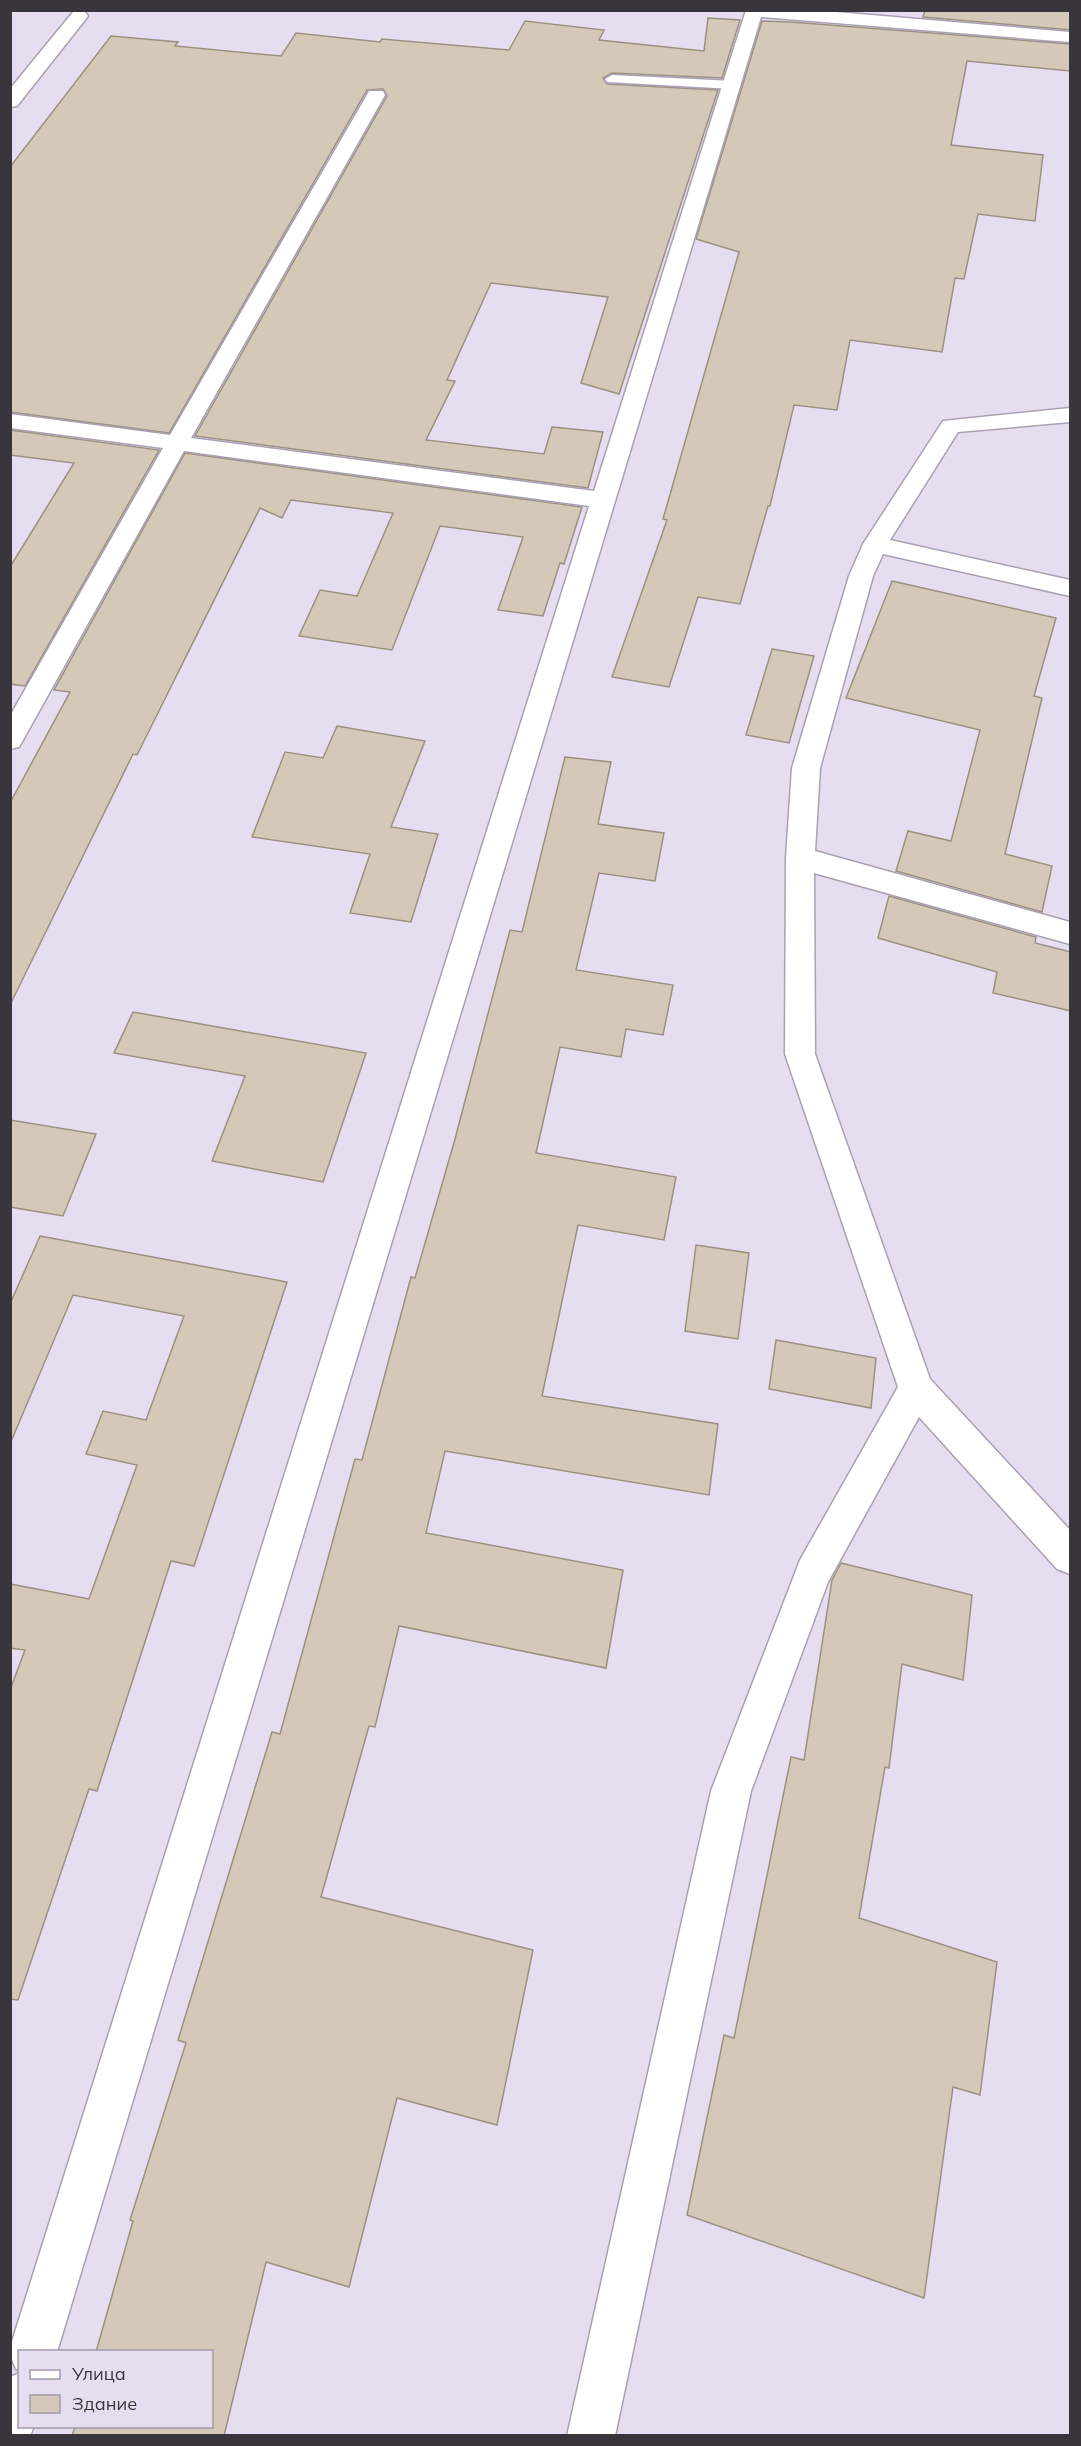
<svg xmlns="http://www.w3.org/2000/svg" width="1081" height="2446" font-family="Mulish,sans-serif">
	<style>
		.building { fill: #d4c9b8; stroke: #9c9181; stroke-width: 1.5 }
		.lines { fill: none; stroke-linecap: round; stroke-linejoin: round }
		.lane-casing { stroke: #a9a1b2; stroke-width: 3 }
		.street-casing { stroke: #a9a1b2; stroke-width: 3 }
		.lane { fill: #fff; fill-rule: evenodd }
		.street { fill: #fff; fill-rule: evenodd }
	</style>
	<rect width="100%" height="100%" fill="#e6def0"/>
	<!-- building -->
	<g class="building">
		<polygon points="925,10 1071,10 1071,30 923,17"/>
		<polygon points="708,18 740,20 722,78 612,73 603,78 607,84 718,90 619,394 581,383 608,297 491,283 447,380 455,381 426,440 544,454 552,427 603,432 588,488 195,436 387,96 383,89 367,90 169,433 10,412 10,167 111,36 178,42 175,46 281,56 296,33 380,42 382,39 509,50 525,21 604,30 599,40 704,51"/>
		<polygon points="762,21 791,22 1071,44 1070,71 967,61 951,145 1043,155 1035,221 978,214 964,279 955,278 942,352 850,340 837,410 794,405 770,506 768,506 740,604 698,597 669,687 612,677 667,520 663,519 739,252 696,239"/>
		<polygon points="10,430 159,450 25,686 10,684 10,567 74,463 10,455"/>
		<polygon points="185,453 582,507 564,564 560,563 543,616 498,610 523,537 440,526 392,650 299,636 320,590 357,596 393,513 291,500 282,518 260,508 137,755 133,754 10,1005 10,803 70,692 54,690"/>
		<polygon points="892,581 1056,618 1034,696 1042,698 1005,854 1052,866 1042,912 896,871 908,831 951,841 980,730 846,698"/>
		<polygon points="772,649 814,656 789,743 746,735"/>
		<polygon points="337,726 425,741 391,827 438,834 411,922 350,913 370,854 252,837 285,752 323,758"/>
		<polygon points="565,757 611,762 598,824 664,833 655,881 599,873 576,970 673,985 663,1035 626,1029 621,1057 560,1047 536,1153 676,1177 664,1240 578,1225 542,1396 718,1424 709,1495 445,1451 426,1533 623,1570 606,1668 399,1626 375,1727 369,1726 321,1897 533,1950 497,2125 397,2098 349,2287 266,2262 224,2436 72,2436 75,2427 212,2427 212,2352 96,2352 133,2221 130,2220 186,2043 178,2040 272,1732 280,1734 355,1459 362,1460 411,1277 415,1278 455,1139 510,930 522,932"/>
		<polygon points="889,896 1036,937 1035,943 1071,952 1071,1011 993,993 997,972 878,938"/>
		<polygon points="133,1012 366,1053 323,1182 212,1161 245,1076 114,1053"/>
		<polygon points="10,1120 96,1134 63,1216 10,1207"/>
		<polygon points="40,1236 287,1282 194,1566 171,1561 97,1791 89,1789 18,2000 10,1999 10,1690 25,1650 10,1648 10,1584 89,1599 137,1465 86,1454 103,1411 146,1420 184,1316 73,1295 10,1444 10,1304"/>
		<polygon points="696,1245 749,1253 738,1339 685,1331"/>
		<polygon points="776,1340 876,1358 871,1408 769,1389"/>
		<polygon points="841,1563 972,1595 963,1680 902,1664 889,1768 885,1767 859,1918 997,1962 980,2095 953,2087 924,2298 687,2215 724,2035 734,2038 791,1757 804,1760 832,1580"/>
	</g>
	<g class="lines">
		<!-- lane casing -->
		<g class="lane-casing">
			<polygon id="lane" points="612,75 733,81 740,85 733,89 607,82 605,79"/>
		</g>
		<!-- street casing -->
		<g class="street-casing">
			<g id="street">
				<polygon points="746,10 812,10 1070,32 1070,42 761,17 57,2352 20,2352 20,2370 16,2369 10,2355 10,2348 589,506 184,451 23,740 19,747 10,749 10,716 163,448 10,428 10,414 170,435 367,95 369,91 383,91 385,95 191,438 594,491"/>
				<polygon points="79,11 85,12 88,16 85,20 17,106 10,107 10,89 73,12"/>
				<polygon points="1070,408 1070,422 958,432 890,540 1070,580 1070,596 883,554 873,576 820,768 815,851 1070,922 1070,944 814,873 815,1054 930,1379 1070,1530 1070,1574 1057,1569 919,1417 828,1582 751,1791 615,2436 567,2436 711,1791 800,1560 898,1387 785,1054 786,858 792,768 849,576 863,544 943,421"/>
				<polygon points="20,2373 20,2426 34,2426 30,2436 10,2436 10,2377"/>
			</g>
		</g>
		<!-- lane -->
		<use href="#lane" class="lane"/>
		<!-- street -->
		<use href="#street" class="street"/>
	</g>
	<!-- border -->
	<rect width="1081" height="2446" fill="none" stroke="#38353c" stroke-width="24"/>
	<!-- legend -->
	<rect x="18" y="2350" width="195" height="78" fill="#e6def0" stroke="#a09aa8" stroke-width="1.5"/>
	<rect x="30" y="2370" width="30" height="9" fill="#ffffff" stroke="#a09aa8" stroke-width="1.5"/>
	<text x="72" y="2380" font-size="18" fill="#38353c">Улица</text>
	<rect x="30" y="2395" width="30" height="18" fill="#d4c9b8" stroke="#a09aa8" stroke-width="1.5"/>
	<text x="72" y="2410" font-size="18" fill="#38353c">Здание</text>
</svg>
